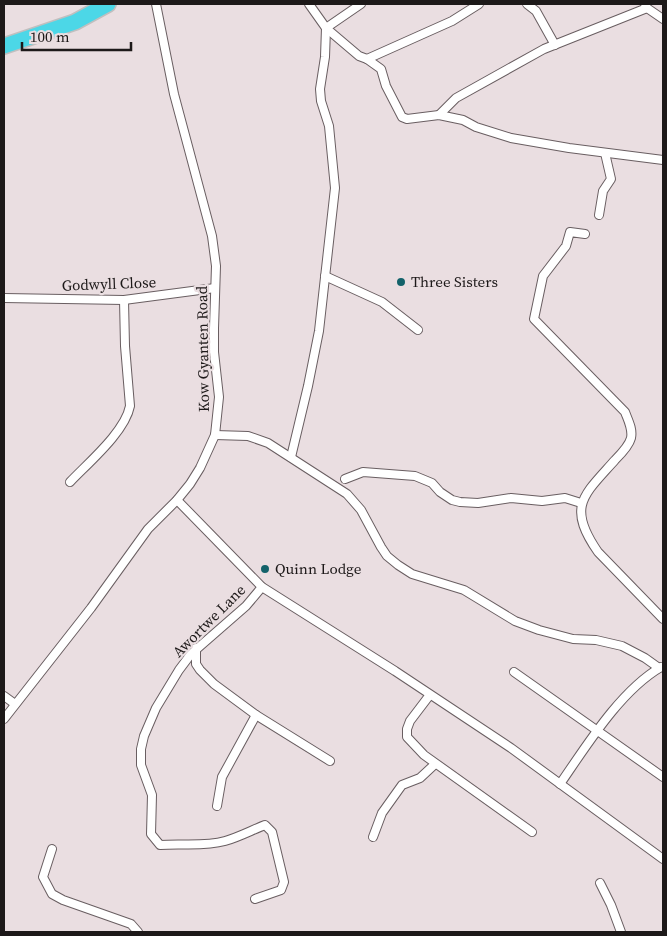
<svg xmlns="http://www.w3.org/2000/svg" width="667" height="936" font-family="'Source Serif 4',serif">
	<style>
		.lines { fill: none; stroke-linecap: round; stroke-linejoin: round }
		.street-casing { stroke: #695e61; stroke-width: 10 }
		.highway-casing { stroke: #c0bfbf; stroke-width: 18 }
		.street { stroke: #fff; stroke-width: 8 }
		.highway { stroke: #4cd7e7; stroke-width: 15 }
		.poi-dot { fill: #13626a; stroke: #eadee1; stroke-width: 2 }
		.labels { text-anchor: middle; stroke-width: 4.5; stroke-linejoin: round; paint-order: stroke }
		.poi-label { font-size: 15px; fill: #1d1919; stroke: #eadee1; text-anchor: start }
		.street-label { font-size: 15px; fill: #1d1919; stroke: #eadee1 }
	</style>
	<rect width="100%" height="100%" fill="#eadee1"/>
	<g class="lines">
		<!-- street casing -->
		<g class="street-casing">
			<g id="street">
				<polyline points="361,4 326,28 359,56 367,59 452,21 479,4"/>
				<polyline points="527,4 536,11 555,45"/>
				<polyline points="645,4 647,8 663,19"/>
				<polyline points="367,59 381,69 386,86 402,117 407,119 439,115 463,120 476,127 511,138 569,148 663,160"/>
				<polyline points="439,115 456,98 544,49 647,8"/>
				<polyline points="599,215 603,191 611,179 605,153"/>
				<path d="M585,234l-15,-2 -4,14 -23,30 -9,43 91,93c3,8 8,17 6,26 -2,8 -10,16 -16,22 -31,35 -49,46 -17,92l65,67"/>
				<polyline points="325,276 382,302 418,330"/>
				<polyline points="4,298 124,300 215,288"/>
				<polyline points="215,435 248,436 268,443 347,494 361,510 381,547 387,556 398,565 412,574 464,590 515,621 539,630 573,639 596,640 622,646 645,658 659,668"/>
				<polyline points="291,457 308,386 319,331 335,188 329,126 321,101 320,89 325,57 326,28 309,4"/>
				<polyline points="345,479 363,472 415,476 432,483 440,492 452,500 460,502 478,503 511,498 542,501 565,498 581,503"/>
				<path d="M70,482c18,-19 55,-50 60,-76l-5,-60 -1,-46"/>
				<polyline points="177,500 262,587 395,671 511,748 663,859"/>
				<polyline points="196,648 196,664 200,670 214,684 256,715 330,761"/>
				<polyline points="514,672 663,777"/>
				<polyline points="4,696 15,704"/>
				<polyline points="429,696 410,721 407,729 407,737 424,755 532,832"/>
				<polyline points="4,719 91,608 148,529 177,500 190,484 200,468 215,435 219,397 214,352 214,328 216,266 212,236 174,94 156,4"/>
				<path d="M560,784c27,-39 60,-93 101,-117"/>
				<polyline points="217,806 222,777 256,715"/>
				<polyline points="373,837 382,813 402,785 420,778 435,764"/>
				<polyline points="52,849 43,877 52,894 63,900 131,924 138,932"/>
				<polyline points="600,883 611,905 621,932"/>
				<path d="M255,899l26,-9 3,-8 -12,-50 -7,-7c-13,5 -26,12 -40,16 -21,6 -44,2 -65,4l-9,-11 1,-39 -11,-30v-16l3,-13 12,-28 23,-38 12,-16 55,-48 16,-19"/>
			</g>
		</g>
		<!-- highway casing -->
		<g class="highway-casing">
			<polyline id="highway" points="4,46 75,22 108,4"/>
		</g>
		<!-- street -->
		<use href="#street" class="street"/>
		<!-- highway -->
		<use href="#highway" class="highway"/>
	</g>
	<!-- markers -->
	<g class="poi-dot">
		<circle cx="401" cy="282" r="5"/>
		<circle cx="265" cy="569" r="5"/>
	</g>
	<g class="labels">
		<!-- poi labels -->
		<g class="poi-label">
			<text x="411" y="287">Three Sisters</text>
			<text x="275" y="574">Quinn Lodge</text>
		</g>
		<!-- street labels -->
		<g class="street-label">
			<text transform="translate(109 284) rotate(-2)" y="5">Godwyll Close</text>
			<text transform="translate(203 349) rotate(-91)" y="5">Kow Gyanten Road</text>
			<text transform="translate(209 621) rotate(-45)" y="5">Awortwe Lane</text>
		</g>
	</g>
	<!-- border -->
	<rect width="667" height="936" fill="none" stroke="#1d1919" stroke-width="10"/>
	<!-- scale -->
	<path d="M22 42v8h109v-8" fill="none" stroke="#1d1919" stroke-width="2.5"/>
	<text x="30" y="42" font-size="15" fill="#1d1919" stroke="#eadee1" stroke-width="4" paint-order="stroke">100 m</text>
</svg>
